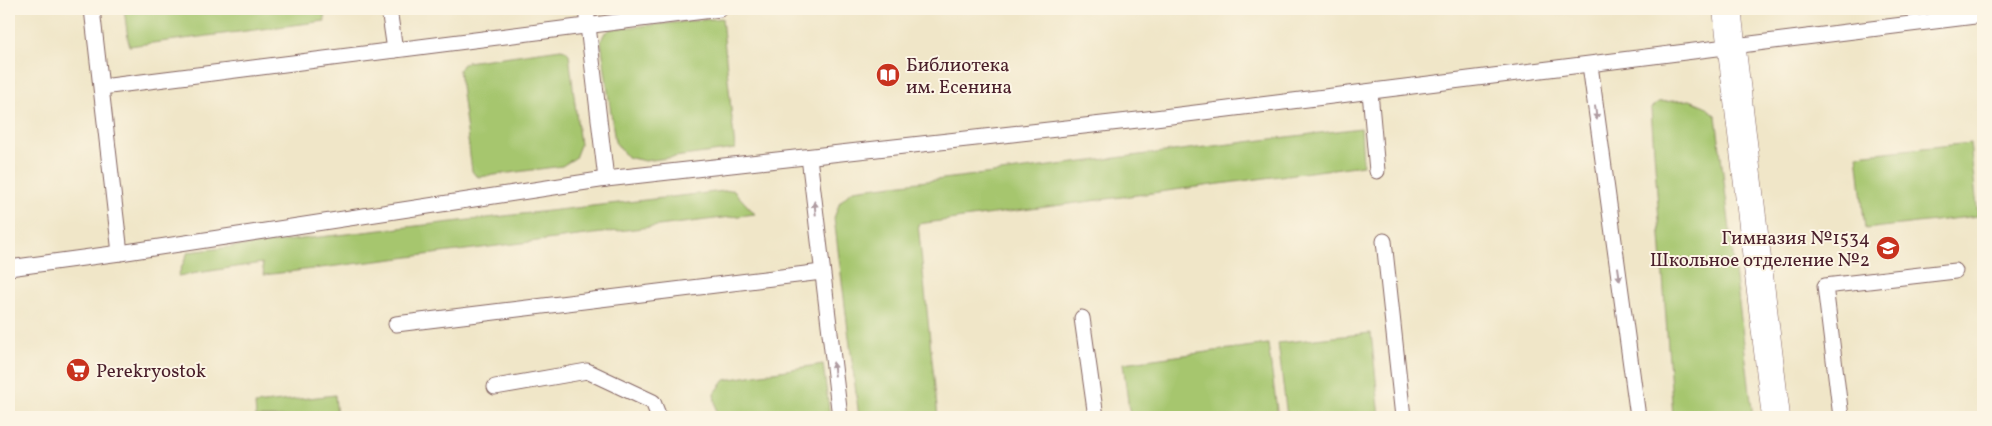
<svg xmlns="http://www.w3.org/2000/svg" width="1992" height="426" font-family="Vollkorn,serif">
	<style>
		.green { fill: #a6c66e; stroke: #78724c }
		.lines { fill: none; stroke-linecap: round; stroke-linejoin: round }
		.lane-casing { stroke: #846562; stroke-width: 17 }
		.street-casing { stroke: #846562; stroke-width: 29 }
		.lane { stroke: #fff; stroke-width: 15 }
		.street { stroke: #fff; stroke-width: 28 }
		.oneway { fill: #ae9aa0 }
		.labels { text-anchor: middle; stroke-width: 4; stroke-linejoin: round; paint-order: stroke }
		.poi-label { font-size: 19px; fill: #4a1f2b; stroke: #fcf5e5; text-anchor: start }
	</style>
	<rect width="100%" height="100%" fill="#fcf5e5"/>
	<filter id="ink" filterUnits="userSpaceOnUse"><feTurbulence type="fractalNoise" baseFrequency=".02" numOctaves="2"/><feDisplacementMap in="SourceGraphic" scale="10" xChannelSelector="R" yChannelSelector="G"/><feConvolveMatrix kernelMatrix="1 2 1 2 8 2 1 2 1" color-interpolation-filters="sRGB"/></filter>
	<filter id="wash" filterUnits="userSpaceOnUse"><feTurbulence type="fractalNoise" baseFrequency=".0096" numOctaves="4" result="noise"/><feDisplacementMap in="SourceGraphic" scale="20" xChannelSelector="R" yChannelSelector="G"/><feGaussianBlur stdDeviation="1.12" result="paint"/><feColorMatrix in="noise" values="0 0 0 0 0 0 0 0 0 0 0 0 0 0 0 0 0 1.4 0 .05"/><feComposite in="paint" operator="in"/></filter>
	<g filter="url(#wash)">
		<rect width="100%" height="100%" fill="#f0e6c8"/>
		<!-- green -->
		<g class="green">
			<polygon points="124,9 323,9 325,21 129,46"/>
			<polygon points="722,18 735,149 645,161 627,157 615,142 601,41 604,34 611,29"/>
			<polygon points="561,49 565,50 569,54 580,145 575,158 562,166 479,177 475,175 472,171 459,70 462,65 467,62"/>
			<polygon points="1690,100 1705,106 1716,116 1753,417 1673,417 1651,109 1658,102"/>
			<polygon points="1361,128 1363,165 918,224 938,417 859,417 834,218 840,202 853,190"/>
			<polygon points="1970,143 1978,216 1865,229 1857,155"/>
			<polygon points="733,190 755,214 264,275 262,263 178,276 188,252"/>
			<polygon points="1371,333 1380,417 1287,417 1278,343"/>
			<polygon points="1268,344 1278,417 1130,417 1123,363"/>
			<polygon points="823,364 830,417 717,417 714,394 725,380"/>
			<polygon points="335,395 337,417 256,417 255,404"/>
		</g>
	</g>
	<g filter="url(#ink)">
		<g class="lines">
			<!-- lane casing -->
			<g class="lane-casing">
				<g id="lane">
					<polyline points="92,9 120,253"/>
					<polyline points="389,9 395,50"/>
					<polyline points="586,9 606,179"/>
					<polyline points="1590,65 1638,417"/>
					<polyline points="102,87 720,9"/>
					<polyline points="1370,92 1377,171"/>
					<polyline points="809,157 840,417"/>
					<polyline points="1384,241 1403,417"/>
					<polyline points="9,268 120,253 606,179 1147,119 1983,15"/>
					<polyline points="1082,318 1096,417"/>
					<polyline points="396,324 822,272"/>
					<polyline points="495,387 587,371 653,402 659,417"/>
					<polyline points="1841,417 1825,286 1955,271"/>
				</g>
			</g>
			<!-- street casing -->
			<g class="street-casing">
				<polyline id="street" points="1727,9 1776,417"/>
			</g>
			<!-- lane -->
			<use href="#lane" class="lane"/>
			<!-- street -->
			<use href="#street" class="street"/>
		</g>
		<!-- one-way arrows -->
		<defs><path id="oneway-solid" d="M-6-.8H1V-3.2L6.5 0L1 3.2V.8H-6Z" transform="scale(1.25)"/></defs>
		<g class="oneway">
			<use href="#oneway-solid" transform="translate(1596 113) rotate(82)"/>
			<use href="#oneway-solid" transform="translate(815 208) rotate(-96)"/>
			<use href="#oneway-solid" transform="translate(1619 274) rotate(82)"/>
			<use href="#oneway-solid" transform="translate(834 369) rotate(-97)"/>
		</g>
	</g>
	<!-- icons -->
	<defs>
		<g id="library-disc" transform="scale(1.25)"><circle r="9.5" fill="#c8321e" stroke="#fcf5e5"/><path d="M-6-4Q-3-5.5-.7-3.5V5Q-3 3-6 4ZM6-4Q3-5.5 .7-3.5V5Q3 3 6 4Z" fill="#fff"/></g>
		<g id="school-disc" transform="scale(1.25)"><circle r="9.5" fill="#c8321e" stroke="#fcf5e5"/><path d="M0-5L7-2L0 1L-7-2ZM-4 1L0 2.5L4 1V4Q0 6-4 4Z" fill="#fff"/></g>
		<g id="supermarket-disc" transform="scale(1.25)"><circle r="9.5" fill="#c8321e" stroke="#fcf5e5"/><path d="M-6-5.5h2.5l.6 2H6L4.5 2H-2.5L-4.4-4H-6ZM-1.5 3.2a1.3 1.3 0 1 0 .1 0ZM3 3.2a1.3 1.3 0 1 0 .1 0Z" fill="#fff"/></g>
	</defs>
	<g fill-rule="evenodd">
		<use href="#library-disc" x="888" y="75"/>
		<use href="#school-disc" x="1888" y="248"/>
		<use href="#supermarket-disc" x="78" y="370"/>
	</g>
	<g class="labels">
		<!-- poi labels -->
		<g class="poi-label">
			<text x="906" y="71">Библиотека<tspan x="906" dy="22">им. Есенина</tspan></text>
			<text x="1870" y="244" text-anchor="end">Гимназия №1534<tspan x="1870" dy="22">Школьное отделение №2</tspan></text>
			<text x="96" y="377">Perekryostok</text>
		</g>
	</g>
	<!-- margin -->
	<rect width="1992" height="426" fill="none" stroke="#fcf5e5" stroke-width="30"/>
</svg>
